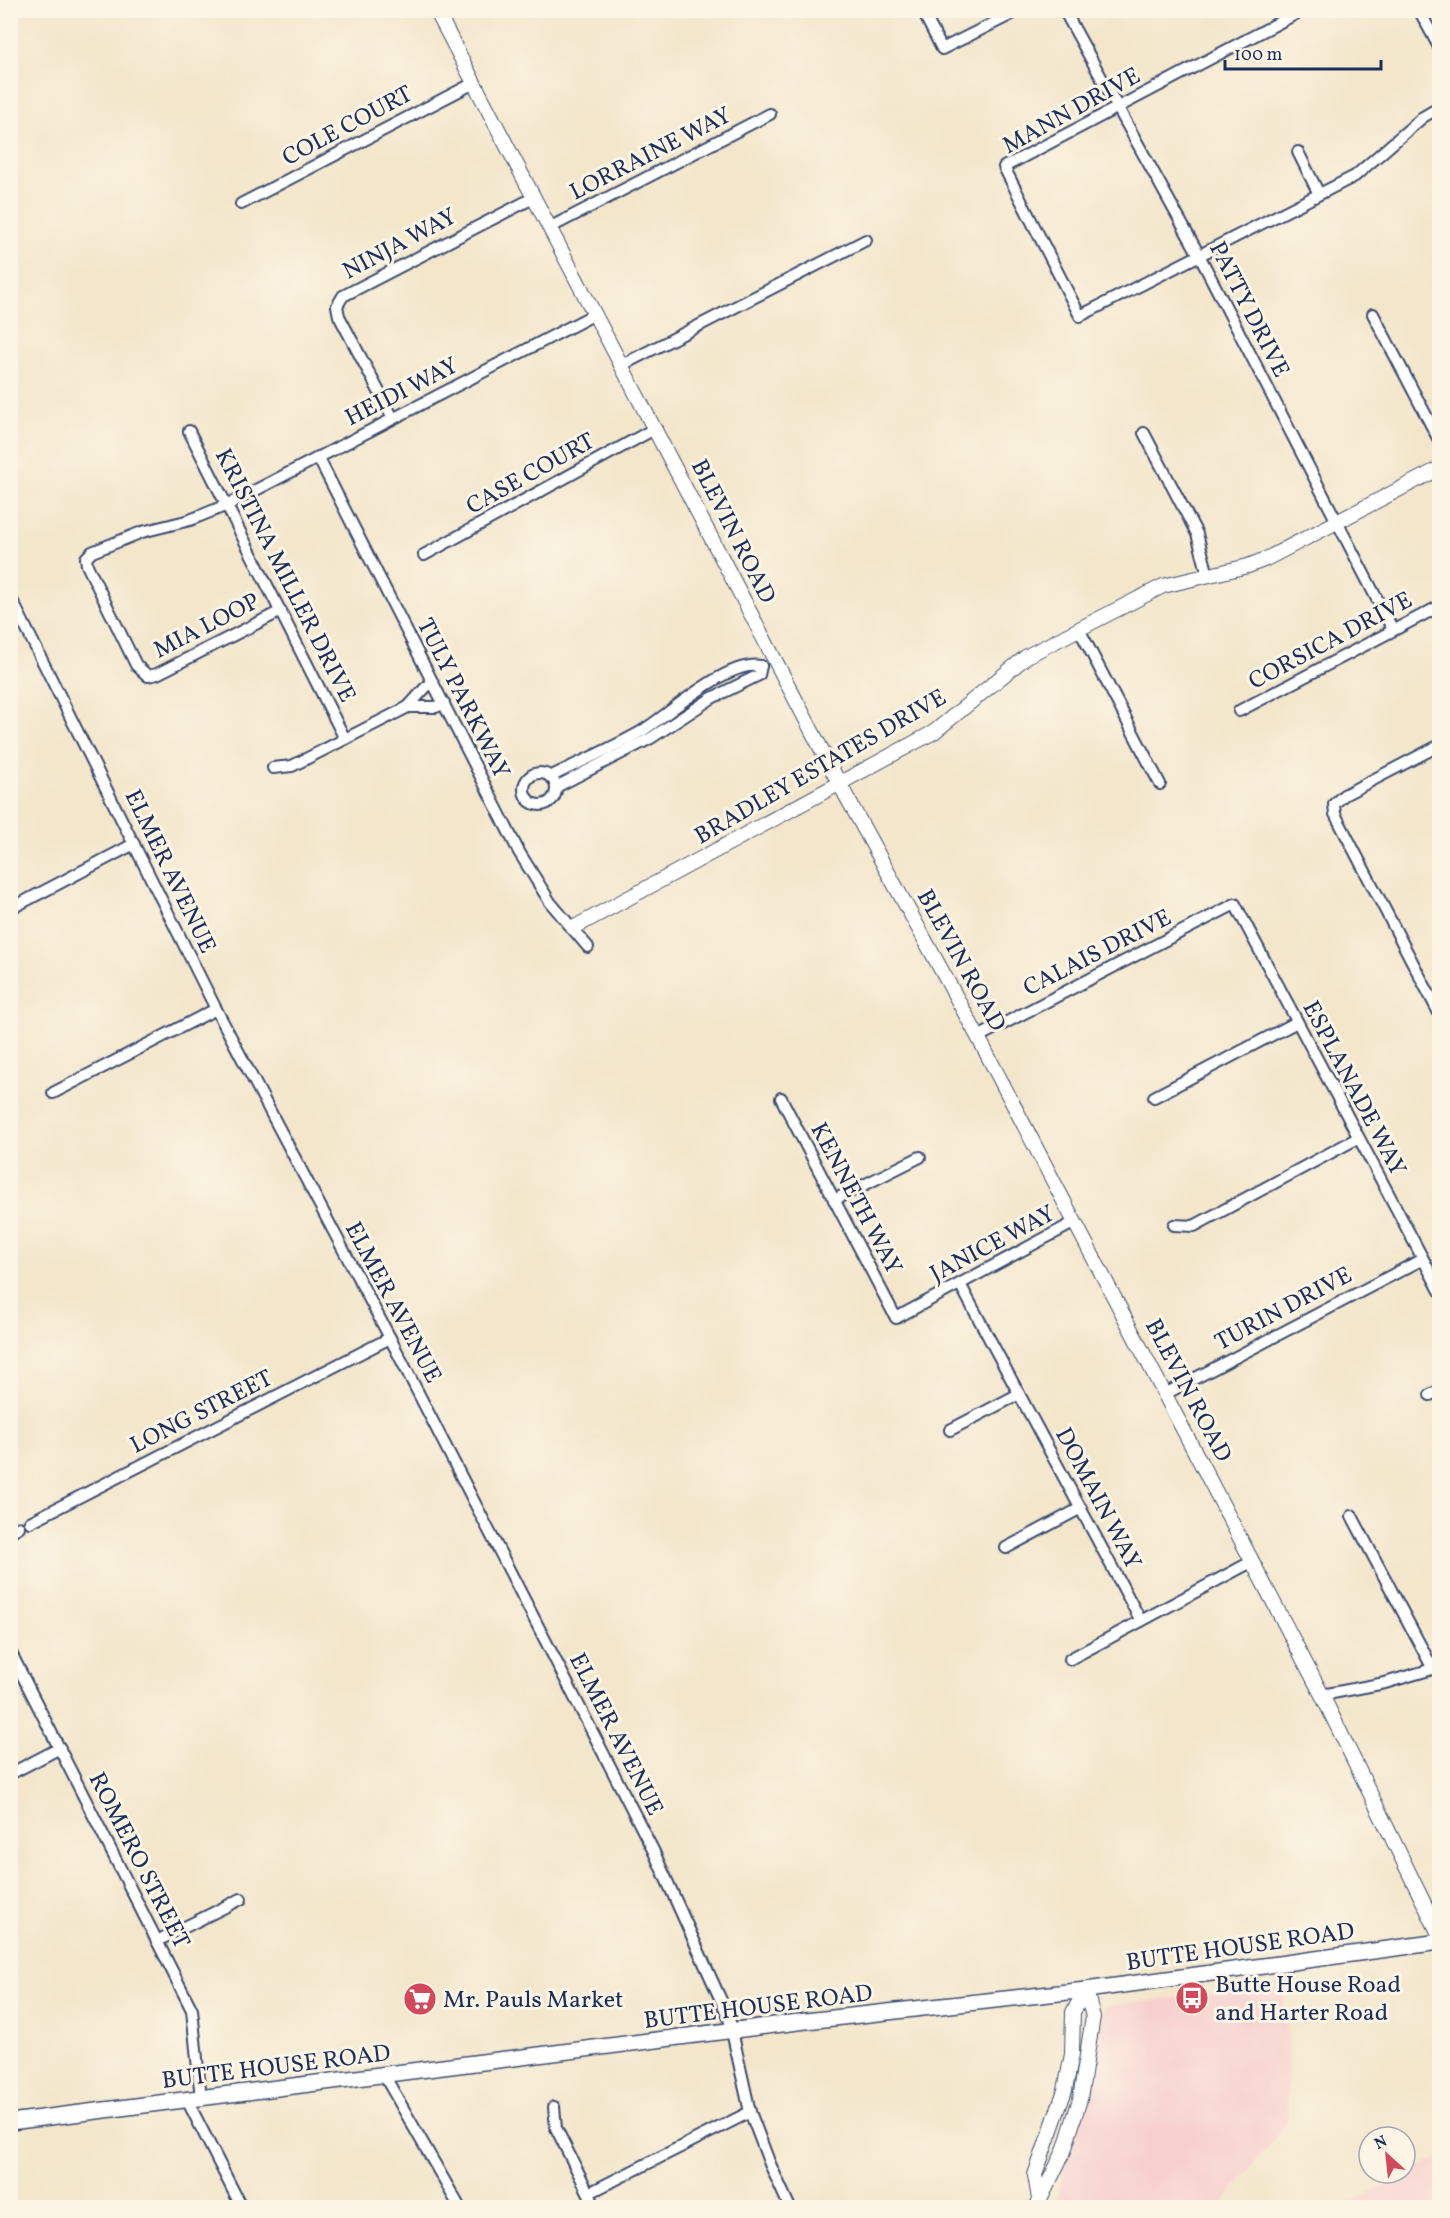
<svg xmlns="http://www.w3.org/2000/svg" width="1450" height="2218" font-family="Vollkorn,serif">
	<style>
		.built { fill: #f7d0ce }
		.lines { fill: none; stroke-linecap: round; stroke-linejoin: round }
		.minor-casing { stroke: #3b4a6e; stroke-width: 14 }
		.tertiary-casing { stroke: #3b4a6e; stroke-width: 16 }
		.secondary-casing { stroke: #3b4a6e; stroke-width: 18 }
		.minor { stroke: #fff; stroke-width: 10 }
		.tertiary { stroke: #fff; stroke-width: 14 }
		.secondary { stroke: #fff; stroke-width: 15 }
		.labels { text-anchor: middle; stroke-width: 6; stroke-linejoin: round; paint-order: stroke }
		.street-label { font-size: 24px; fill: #1b2f5e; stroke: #fcf5e5 }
		.poi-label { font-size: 24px; fill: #1b2f5e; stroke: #fcf5e5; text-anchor: start }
	</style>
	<rect width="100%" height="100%" fill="#fcf5e5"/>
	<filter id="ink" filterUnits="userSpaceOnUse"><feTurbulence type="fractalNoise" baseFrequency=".0167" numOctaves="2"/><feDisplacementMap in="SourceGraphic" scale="12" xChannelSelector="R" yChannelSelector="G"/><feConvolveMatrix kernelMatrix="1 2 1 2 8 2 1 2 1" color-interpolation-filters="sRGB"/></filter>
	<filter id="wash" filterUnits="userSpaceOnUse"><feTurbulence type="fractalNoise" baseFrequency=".008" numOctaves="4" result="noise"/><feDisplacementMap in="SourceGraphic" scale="24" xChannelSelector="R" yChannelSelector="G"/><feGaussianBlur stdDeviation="1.35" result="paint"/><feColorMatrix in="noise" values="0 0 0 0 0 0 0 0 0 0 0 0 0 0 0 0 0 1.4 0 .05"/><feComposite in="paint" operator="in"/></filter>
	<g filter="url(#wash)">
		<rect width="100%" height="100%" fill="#f3e6cb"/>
		<!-- built -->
		<g class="built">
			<polygon points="1282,1985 1288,2033 1287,2122 1220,2207 1054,2208 1106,2006"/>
			<polygon points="1439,2157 1439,2207 1343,2207"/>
		</g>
	</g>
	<g filter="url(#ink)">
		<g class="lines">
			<!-- minor casing -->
			<g class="minor-casing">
				<g id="minor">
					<polyline points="922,10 942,49 1020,10"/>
					<polyline points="1064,10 1199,255 1393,630"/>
					<polyline points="1303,10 1004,167 1080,316 1355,176 1423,117 1440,107"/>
					<polyline points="1419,10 1440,49"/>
					<polyline points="1298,152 1319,194"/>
					<polyline points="241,204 474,83"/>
					<polyline points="549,228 770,114"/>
					<polyline points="1373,314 1440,442"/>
					<polyline points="622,365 866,240"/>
					<polyline points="393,418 339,316 337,306 343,296 533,198"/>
					<polyline points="189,431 345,739"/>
					<polyline points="1144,433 1197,534 1208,575"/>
					<polyline points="318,457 519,852 550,902 588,947"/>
					<polyline points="424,555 656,428"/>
					<polyline points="10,596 216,1009 390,1338 653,1850 729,2018 750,2112 770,2164 790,2208"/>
					<polyline points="281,611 157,674 148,676 136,665 87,565 86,558 92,552 142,532 190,520 227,505 595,314"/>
					<polyline points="1079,629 1160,784"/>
					<polyline points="408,707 436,707 444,703"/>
					<polyline points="1239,711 1440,606"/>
					<polyline points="1440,745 1344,795 1334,804 1335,814 1440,1015"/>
					<polyline points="273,768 292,766 408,707 426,687 433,683"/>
					<circle cx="540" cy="789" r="16"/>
					<path d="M550,777c31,-16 63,-29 92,-46 29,-18 85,-71 119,-65"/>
					<polyline points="556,787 651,738 712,698 759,675 761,666"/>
					<polyline points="10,909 134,844"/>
					<polyline points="978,1037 1235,904 1440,1291"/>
					<polyline points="53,1093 216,1009"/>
					<polyline points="1154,1097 1297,1022"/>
					<polyline points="781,1098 896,1318 1075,1222"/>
					<polyline points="834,1200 920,1157"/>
					<polyline points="1174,1225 1194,1226 1358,1138"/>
					<polyline points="960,1284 1141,1621 1253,1561"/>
					<polyline points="1165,1394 1421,1260"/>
					<polyline points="1430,1395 1440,1390"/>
					<polyline points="950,1430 1019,1394"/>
					<polyline points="1352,1516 1433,1669"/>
					<polyline points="30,1522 390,1338"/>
					<polyline points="10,1532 19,1527"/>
					<polyline points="1006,1548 1081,1508"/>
					<polyline points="10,1651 192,2010 201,2098"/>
					<polyline points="1070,1659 1141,1621"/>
					<polyline points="1322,1695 1385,1683 1439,1667"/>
					<polyline points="10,1774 60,1748"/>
					<polyline points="157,1941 241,1899"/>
					<polyline points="384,2075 460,2208"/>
					<polyline points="187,2100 242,2208"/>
					<polyline points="554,2107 556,2128 596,2208"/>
					<polyline points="589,2193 750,2112"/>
				</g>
			</g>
			<!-- tertiary casing -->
			<g class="tertiary-casing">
				<g id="tertiary">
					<polyline points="436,10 839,783 978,1037 1322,1695 1440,1936"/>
					<polyline points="573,928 934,732 1027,656 1079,629 1163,586 1248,566 1266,559 1440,468"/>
					<polyline points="1039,2199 1035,2175 1065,2090 1072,2054 1073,2012 1086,1990"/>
					<polyline points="1036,2208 1064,2151 1080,2099 1093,2017 1086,1990"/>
				</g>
			</g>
			<!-- secondary casing -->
			<g class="secondary-casing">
				<polyline id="secondary" points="10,2122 806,2021 1086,1990 1440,1942"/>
			</g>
			<!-- minor -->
			<use href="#minor" class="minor"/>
			<!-- tertiary -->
			<use href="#tertiary" class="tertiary"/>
			<!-- secondary -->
			<use href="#secondary" class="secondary"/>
		</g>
	</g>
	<!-- icons -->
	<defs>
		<g id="bus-disc" transform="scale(1.725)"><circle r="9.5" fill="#d1495b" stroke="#fcf5e5"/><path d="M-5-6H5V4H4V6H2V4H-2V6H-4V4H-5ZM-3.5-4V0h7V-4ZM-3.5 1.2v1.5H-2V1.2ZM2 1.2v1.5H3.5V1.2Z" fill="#fff"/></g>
		<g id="supermarket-disc" transform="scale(1.725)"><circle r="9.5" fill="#d1495b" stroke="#fcf5e5"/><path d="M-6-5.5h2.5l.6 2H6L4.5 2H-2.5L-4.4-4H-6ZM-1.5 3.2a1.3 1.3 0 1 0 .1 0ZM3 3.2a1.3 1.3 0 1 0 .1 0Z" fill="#fff"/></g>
	</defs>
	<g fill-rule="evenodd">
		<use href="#bus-disc" x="1192" y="1998"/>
		<use href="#supermarket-disc" x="420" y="1999"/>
	</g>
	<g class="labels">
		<!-- street labels -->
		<g class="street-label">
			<text transform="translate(1071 110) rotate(-29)" y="8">MANN DRIVE</text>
			<text transform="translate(347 125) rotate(-28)" y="8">COLE COURT</text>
			<text transform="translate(650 153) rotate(-27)" y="8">LORRAINE WAY</text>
			<text transform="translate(399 243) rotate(-28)" y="8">NINJA WAY</text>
			<text transform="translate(1250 309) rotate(63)" y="8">PATTY DRIVE</text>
			<text transform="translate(401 391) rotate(-27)" y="8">HEIDI WAY</text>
			<text transform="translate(530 473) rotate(-29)" y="8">CASE COURT</text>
			<text transform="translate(734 531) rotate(63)" y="8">BLEVIN ROAD</text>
			<text transform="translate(286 575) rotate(63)" y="8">KRISTINA MILLER DRIVE</text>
			<text transform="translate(206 625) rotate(-27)" y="8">MIA LOOP</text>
			<text transform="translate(1330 640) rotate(-28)" y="8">CORSICA DRIVE</text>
			<text transform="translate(464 698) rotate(63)" y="8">TULY PARKWAY</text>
			<text transform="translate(820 766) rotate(-30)" y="8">BRADLEY ESTATES DRIVE</text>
			<text transform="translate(171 871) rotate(64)" y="8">ELMER AVENUE</text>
			<text transform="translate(1097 952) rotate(-27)" y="8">CALAIS DRIVE</text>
			<text transform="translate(962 960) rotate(61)" y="8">BLEVIN ROAD</text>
			<text transform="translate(1355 1088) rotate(62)" y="8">ESPLANADE WAY</text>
			<text transform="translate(857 1198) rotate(62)" y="8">KENNETH WAY</text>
			<text transform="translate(992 1243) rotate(-28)" y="8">JANICE WAY</text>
			<text transform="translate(394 1302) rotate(62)" y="8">ELMER AVENUE</text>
			<text transform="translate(1283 1308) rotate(-28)" y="8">TURIN DRIVE</text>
			<text transform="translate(1189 1390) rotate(62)" y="8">BLEVIN ROAD</text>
			<text transform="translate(201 1411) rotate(-27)" y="8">LONG STREET</text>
			<text transform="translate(1099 1498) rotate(62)" y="8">DOMAIN WAY</text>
			<text transform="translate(617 1734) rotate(63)" y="8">ELMER AVENUE</text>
			<text transform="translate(140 1860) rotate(63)" y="8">ROMERO STREET</text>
			<text transform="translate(1240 1946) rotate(-8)" y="8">BUTTE HOUSE ROAD</text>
			<text transform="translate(758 2006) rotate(-7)" y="8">BUTTE HOUSE ROAD</text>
			<text transform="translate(276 2066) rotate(-7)" y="8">BUTTE HOUSE ROAD</text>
		</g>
		<!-- poi labels -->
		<g class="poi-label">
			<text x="1215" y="1992">Butte House Road<tspan x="1215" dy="28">and Harter Road</tspan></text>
			<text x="443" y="2007">Mr. Pauls Market</text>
		</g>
	</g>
	<!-- margin -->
	<rect width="1450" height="2218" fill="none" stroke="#fcf5e5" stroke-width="36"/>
	<!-- north arrow -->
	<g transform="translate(1387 2155) rotate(333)"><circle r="28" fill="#fcf5e5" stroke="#a2a6af" stroke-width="1.5"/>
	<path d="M0-4.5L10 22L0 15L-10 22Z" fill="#d1495b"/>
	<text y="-9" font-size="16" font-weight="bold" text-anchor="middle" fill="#1b2f5e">N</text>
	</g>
	<!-- scale -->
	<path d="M1225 60v9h156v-9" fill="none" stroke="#1b2f5e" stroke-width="3"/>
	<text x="1234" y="60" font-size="18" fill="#1b2f5e" stroke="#fcf5e5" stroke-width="4.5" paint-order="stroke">100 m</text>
</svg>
